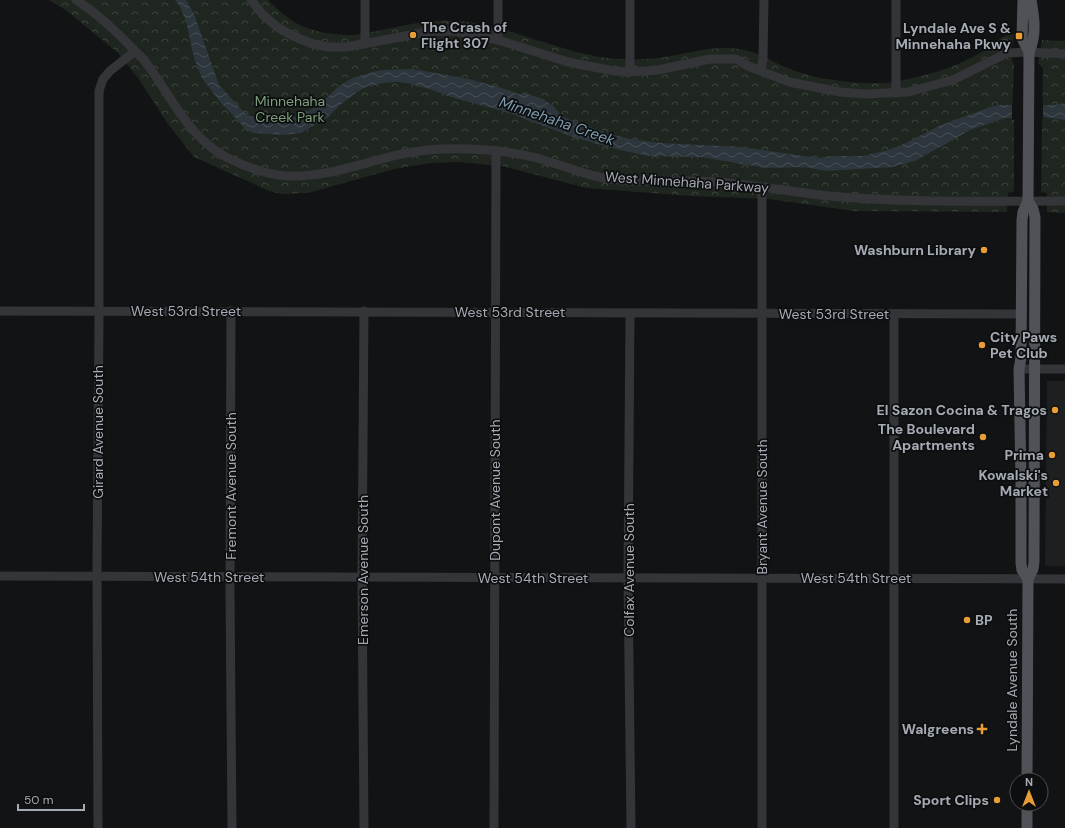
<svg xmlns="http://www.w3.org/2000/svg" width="1065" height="828" font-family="'DM Sans',sans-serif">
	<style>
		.built { fill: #1e1f21 }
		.park { fill: url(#park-crowns) }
		.water { fill: url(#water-waves) }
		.pier { fill: #121314 }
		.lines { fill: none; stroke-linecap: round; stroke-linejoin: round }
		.minor { stroke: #343539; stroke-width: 9 }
		.major { stroke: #505258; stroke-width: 11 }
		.poi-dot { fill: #e89d36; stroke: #0d0e0f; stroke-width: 1.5 }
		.labels { text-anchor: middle; stroke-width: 3.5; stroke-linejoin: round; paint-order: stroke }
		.poi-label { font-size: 14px; font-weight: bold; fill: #a5abb4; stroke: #0d0e0f; text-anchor: end }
		.park-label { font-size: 14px; fill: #7d9e7c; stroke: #0d0e0f }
		.street-label { font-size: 14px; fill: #a5abb4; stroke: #0d0e0f }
		.water-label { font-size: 15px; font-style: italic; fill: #7d9bae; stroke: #0d0e0f }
	</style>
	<defs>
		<pattern id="park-crowns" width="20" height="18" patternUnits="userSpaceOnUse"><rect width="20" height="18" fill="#1f261f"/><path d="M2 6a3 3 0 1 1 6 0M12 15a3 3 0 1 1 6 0" fill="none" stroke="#3d433d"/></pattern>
		<pattern id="water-waves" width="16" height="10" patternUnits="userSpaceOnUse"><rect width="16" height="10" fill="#2c363c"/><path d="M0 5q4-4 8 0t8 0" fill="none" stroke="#485056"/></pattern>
	</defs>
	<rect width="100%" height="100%" fill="#121314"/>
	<!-- built -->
	<polygon class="built" points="1047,381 1065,381 1065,566 1045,566"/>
	<!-- park -->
	<g class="park">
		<path d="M49,0h219c10,10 22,21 34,26 16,7 41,11 58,8 26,-4 51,-12 77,-13 63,-4 121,35 183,38 17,1 35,0 51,-3 26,-5 51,-12 77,-5 16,4 31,15 47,20 25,9 62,13 89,12 22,-2 51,-10 72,-18 9,-4 19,-9 28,-14 10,-6 18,-17 30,-17 0,13 -8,17 0,30l-2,56h2v71l-6,2 -1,19 -153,-1 -85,-12 -78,-3 -105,-8 -84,-22 -44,-4 -27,1 -37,6 -86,24 -26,1 -13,-3 -75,-34 -26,-33 -30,-46 -20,-25 -51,-42z"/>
		<polygon points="1042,40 1065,41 1065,213 1047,212 1047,193 1041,192 1043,68 1038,63"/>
	</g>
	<!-- water -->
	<polygon class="water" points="175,0 186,0 194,14 219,85 242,110 249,116 271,121 280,120 299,116 319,105 339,86 352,78 381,70 413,69 469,79 509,90 518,94 528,94 543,99 554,107 563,117 609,134 630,139 661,143 742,147 818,158 832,156 863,156 888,150 906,143 939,126 990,107 1000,105 1054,105 1065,103 1065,120 1044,117 1005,118 970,130 915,161 892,167 827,171 803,167 766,168 701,157 650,156 624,151 579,139 527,120 510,113 451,97 429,89 407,83 397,82 383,83 366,87 357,92 340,105 327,118 301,133 284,135 253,133 245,129 232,114 220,102 202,78 194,58 186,21 180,7"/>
	<!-- pier -->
	<rect class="pier" x="1012" y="103" width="31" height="16"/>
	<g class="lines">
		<!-- minor -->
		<g class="minor">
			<path d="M76,0c22,14 39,30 57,49 3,4 8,7 11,11 28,36 44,80 88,100 17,8 37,15 56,16 31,1 60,-8 90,-16 20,-6 42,-10 63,-11 32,-1 65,1 96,9 28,8 54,20 83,22 32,3 65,0 97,2 37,3 74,10 112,14 78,7 157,5 236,5"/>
			<polyline points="251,0 262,14 277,27 293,36 310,43 328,47 347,47 432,31 455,31 498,40 568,62 614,71 630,72 658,70 710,59 736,59 748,66 789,82 840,92 865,94 908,92 953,80 1007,53 1029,52 1065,54"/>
			<polyline points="365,0 365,44"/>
			<polyline points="896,0 896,93"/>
			<polyline points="498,40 498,0"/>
			<polyline points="761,71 763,58 764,0"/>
			<polyline points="630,72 630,0"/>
			<polyline points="0,311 1021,314"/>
			<polyline points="231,311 230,590 232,828"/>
			<polyline points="630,313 628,578 631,828"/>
			<polyline points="894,314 894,828"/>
			<polyline points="1019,369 1065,369"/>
			<polyline points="0,576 1065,579"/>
			<polyline points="98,828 97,567 99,319 99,91 103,79 110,71 135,51"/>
			<polyline points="364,828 362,577 364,311"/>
			<polyline points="494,828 496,151"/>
			<polyline points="762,828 762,187"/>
		</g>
		<!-- major -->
		<g class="major">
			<polyline points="1023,0 1022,38 1029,52"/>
			<path d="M1028,579l-6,-9 -1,-7v-82l-2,-112 2,-11 1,-138 1,-8 5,-11 1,-149c8,-17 5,-35 2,-52"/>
			<polyline points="1027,780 1028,579 1033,569 1034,562 1035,217 1033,209 1028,201"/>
			<polyline points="1027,828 1027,804"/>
		</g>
	</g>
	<!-- markers -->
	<g class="poi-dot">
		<circle cx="413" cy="35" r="4"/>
		<rect x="1015" y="32" width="8" height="8" rx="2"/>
		<circle cx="984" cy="250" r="4"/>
		<circle cx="982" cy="345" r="4"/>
		<circle cx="1055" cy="410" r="4"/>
		<circle cx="983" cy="437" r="4"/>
		<circle cx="1052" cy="455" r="4"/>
		<circle cx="1056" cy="483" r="4"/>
		<circle cx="967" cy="620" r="4"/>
		<path d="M980 723h4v4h4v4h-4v4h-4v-4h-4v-4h4z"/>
		<circle cx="997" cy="800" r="4"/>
	</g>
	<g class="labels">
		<!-- poi labels -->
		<g class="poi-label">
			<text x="421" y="32" text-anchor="start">The Crash of<tspan x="421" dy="16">Flight 307</tspan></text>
			<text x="1011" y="33">Lyndale Ave S &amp;<tspan x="1011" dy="16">Minnehaha Pkwy</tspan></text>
			<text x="976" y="255">Washburn Library</text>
			<text x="990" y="342" text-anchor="start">City Paws<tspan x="990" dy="16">Pet Club</tspan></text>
			<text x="1047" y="415">El Sazon Cocina &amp; Tragos</text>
			<text x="975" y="434">The Boulevard<tspan x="975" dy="16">Apartments</tspan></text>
			<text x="1044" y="460">Prima</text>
			<text x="1048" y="480">Kowalski's<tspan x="1048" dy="16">Market</tspan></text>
			<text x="975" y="625" text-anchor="start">BP</text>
			<text x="974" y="734">Walgreens</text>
			<text x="989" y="805">Sport Clips</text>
		</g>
		<!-- park labels -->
		<g class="park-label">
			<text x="290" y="106">Minnehaha<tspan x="290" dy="16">Creek Park</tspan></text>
		</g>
		<!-- street labels -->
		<g class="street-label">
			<text transform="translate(687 182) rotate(4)" y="5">West Minnehaha Parkway</text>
			<text x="186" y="316">West 53rd Street</text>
			<text x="510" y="317">West 53rd Street</text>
			<text x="834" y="319">West 53rd Street</text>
			<text transform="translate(98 432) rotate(-90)" y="5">Girard Avenue South</text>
			<text transform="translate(231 486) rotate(-90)" y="5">Fremont Avenue South</text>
			<text transform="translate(495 490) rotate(-90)" y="5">Dupont Avenue South</text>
			<text transform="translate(762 507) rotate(-90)" y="5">Bryant Avenue South</text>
			<text transform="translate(363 570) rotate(-90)" y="5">Emerson Avenue South</text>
			<text transform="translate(629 570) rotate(-90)" y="5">Colfax Avenue South</text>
			<text x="209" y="582">West 54th Street</text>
			<text x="533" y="583">West 54th Street</text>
			<text x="856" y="583">West 54th Street</text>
			<text transform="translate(1012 680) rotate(-90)" y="5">Lyndale Avenue South</text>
		</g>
		<!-- water labels -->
		<g class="water-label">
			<text transform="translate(557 121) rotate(19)" y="5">Minnehaha Creek</text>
		</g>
	</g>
	<!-- north arrow -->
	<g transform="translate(1029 792)"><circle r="19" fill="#0d0e0f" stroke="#4a4d51"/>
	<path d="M0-3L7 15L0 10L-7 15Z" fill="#e89d36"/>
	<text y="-6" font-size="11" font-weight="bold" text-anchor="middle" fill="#a5abb4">N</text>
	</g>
	<!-- scale -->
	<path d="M18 804v6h66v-6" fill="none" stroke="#a5abb4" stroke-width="2"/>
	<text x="24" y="804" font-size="12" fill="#a5abb4" stroke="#0d0e0f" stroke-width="3" paint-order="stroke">50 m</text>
</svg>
